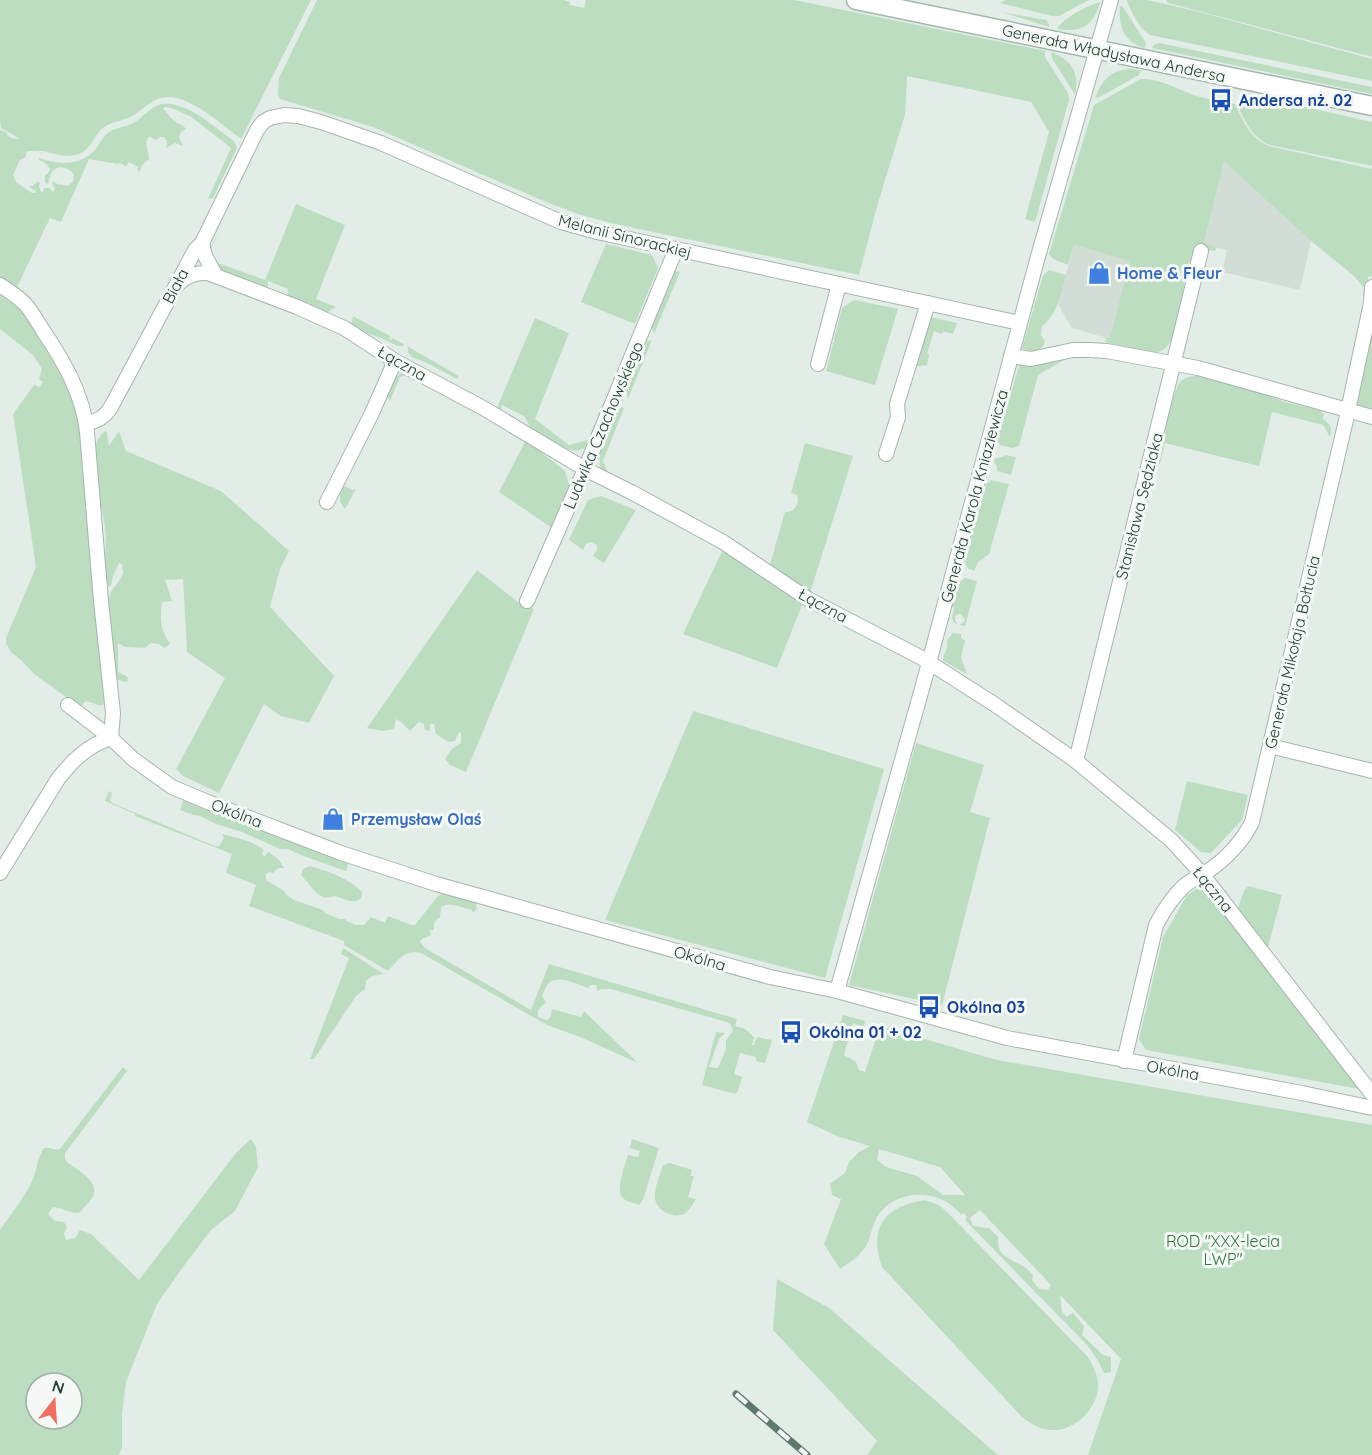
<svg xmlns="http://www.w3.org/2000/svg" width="1372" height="1455" font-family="Quicksand,sans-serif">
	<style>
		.built { fill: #d2ddd6 }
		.green { fill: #bdddc1; fill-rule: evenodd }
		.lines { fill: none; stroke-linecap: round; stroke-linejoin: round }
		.street-casing { stroke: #a6b5ad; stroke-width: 16 }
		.secondary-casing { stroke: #a2b8ad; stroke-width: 21 }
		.street { stroke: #fff; stroke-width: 14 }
		.secondary { stroke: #fff; stroke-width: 18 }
		.rail-casing { stroke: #5e7a6e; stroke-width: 7 }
		.rail { stroke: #f4f9f6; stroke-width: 4.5; stroke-dasharray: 14; stroke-linecap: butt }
		.labels { text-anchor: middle; stroke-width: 6; stroke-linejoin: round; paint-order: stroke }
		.street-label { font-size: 16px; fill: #233e33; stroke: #f4f9f6 }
		.transit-label { font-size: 16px; font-weight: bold; fill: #164399; stroke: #f4f9f6; text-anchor: start }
		.shop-label { font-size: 16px; font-weight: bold; fill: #366cbe; stroke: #f4f9f6; text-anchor: start }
		.park-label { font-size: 16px; fill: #2e743f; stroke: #f4f9f6 }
	</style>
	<rect width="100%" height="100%" fill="#e3ede7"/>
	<!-- built -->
	<g class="built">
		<polygon points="1224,160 1311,241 1300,290 1222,272 1227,250 1204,244"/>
		<polygon points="1074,245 1131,261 1110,339 1072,328 1058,304"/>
	</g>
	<!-- green -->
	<g class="green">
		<path d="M0,0h311l-70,139c-19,-14 -55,-48 -80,-41 -11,3 -18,11 -27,17 -9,6 -21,6 -30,12 -12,9 -11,24 -29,28 -12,3 -21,-2 -32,-4 -5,0 -9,0 -14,0l-3,2v4l-6,3 -7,15 3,7 16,11h3l1,-2 -7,-4 1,-1h3l5,-5 2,2 -1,3 2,6h2l1,-4h5l4,4 2,-4 -3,-4 1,-3 6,4 1,-1 7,2 6,-4 1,-8c-10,-11 -24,-9 -25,8l-2,2 -2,-2v-7l3,-2 2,-4c-2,-4 -6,-8 -11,-9v-2c20,7 40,8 56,-8 5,-6 8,-14 14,-18 8,-5 18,-5 26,-10 12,-7 19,-21 36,-18 24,4 43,23 63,37l3,7 -24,50 -5,1 23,-51 -41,-32c-9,-2 -15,-9 -25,-9l-2,2c5,4 6,7 9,10 4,5 10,4 14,10l-5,3 -2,5 4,9 -8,-3 -9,5 1,-7 -3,-4h-4l-4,3 -7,-4 -3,6 3,17 -7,6 -2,7 -3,-2 1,-3 -9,-5 -3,4 -6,-3 -2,1 -29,-5 -28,63 -11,-4 -33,69 -17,-10v-147l6,2 2,4 6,3 5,-1 -18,-10 -1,-5z"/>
		<polygon points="317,0 563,0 570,2 570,5 584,8 586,0 794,0 1045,51 1045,57 1068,93 1069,100 1035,222 1025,219 1049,132 1031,102 907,76 905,115 878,203 859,275 615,224 581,215 546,202 373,127 280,99 278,95 279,78"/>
		<polygon points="1006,0 1089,0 1059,16 1052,16 1000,3"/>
		<path d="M1127,0h20l53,12 172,47v22l-222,-46c-10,-6 -20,-24 -23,-35z"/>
		<polygon points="1166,0 1372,0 1372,57 1168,3"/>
		<path d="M1100,2c-6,24 -20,31 -43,27 6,-11 31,-24 43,-27z"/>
		<path d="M1120,6l3,1 23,36 -1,5c-21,-5 -27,-22 -25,-42z"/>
		<polygon points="1002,12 1046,20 1049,24 1049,27"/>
		<polygon points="1159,43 1372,87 1372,94 1152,48 1154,45"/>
		<path d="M1051,52c21,8 29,21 24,43l-23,-37z"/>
		<path d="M1129,69l12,1 -2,5 -41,23h-3c7,-18 15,-27 34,-29z"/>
		<path d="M1141,79c19,-1 38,11 56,17 12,4 25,5 38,8 9,19 14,33 34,42l103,23v108l-3,-1 -1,2c0,7 1,13 -4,18l-1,-2 1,-6 -10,-12 -43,-35 -87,-80 -20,82 13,4 -2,4c-13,-2 -19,3 -27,13 -6,19 -6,87 -32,88 -14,0 -37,-7 -51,-10l1,-4h4l20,-77 -56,-16 -6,20 -15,-6 -4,-5 45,-149z"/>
		<path d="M1241,99h29l102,23v44l-102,-21c-18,-8 -25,-23 -33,-41h3z"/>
		<path d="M296,204l49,21 -29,74 20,8 -10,6 -39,-16 1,-8 -20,-8v5l-3,2 -48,-18c-7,-17 -11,-19 1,-35l-7,13 4,14 50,18z"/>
		<polygon points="606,244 652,255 658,268 635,324 581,302"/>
		<path d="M1049,270l17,5c-5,18 -8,39 -24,51l-1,9 4,6 -2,6c-7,5 -13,5 -21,1l21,-72z"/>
		<polygon points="675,271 680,272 654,334 652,327 653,323 671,277"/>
		<path d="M0,289l16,13 17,21 33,59 8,20 5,23 4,23 21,255 -1,2c-6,1 -11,-3 -17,-4l-4,4 -6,-1 -42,-30 -12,-13 -11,-9 -5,-9v-5l30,-71 -23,-153 21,-29 6,2 3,-5 -4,-3 3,-10 -9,-14 -33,-26z"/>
		<polygon points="854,300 898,309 875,385 826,371 842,308"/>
		<polygon points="353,316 390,336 389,339 391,340 392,338 404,344 403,346 398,346 381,338 353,328 351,325"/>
		<polygon points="930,317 957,323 953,334 943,331 942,334 934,331 927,354 929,354 927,366 921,365 921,367 916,365"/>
		<polygon points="535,318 569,333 535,419 569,445 588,440 604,401 606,406 587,447 577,451 562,448 535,433 529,425 524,416 502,405 501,410 512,417 496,410"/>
		<polygon points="1372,336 1372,412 1359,408 1354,402 1365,337"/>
		<polygon points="652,340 628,399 626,391 646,343 648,341"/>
		<polygon points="408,346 412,349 459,376 457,379 453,377 429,364 412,357 408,352"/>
		<polygon points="1064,360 1038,375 1019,446 1012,448 1000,445 997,441 1019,366 1021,364 1042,364"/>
		<path d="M405,372l7,2 -12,3 -10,24 -3,-4v-3c4,-9 7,-19 18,-22z"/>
		<path d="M1197,376l64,17 24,9 35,8 4,4 -1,5c7,5 10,9 7,18l-7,-12 -51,-13 -13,54 -94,-23 -5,21h-2c3,-16 14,-72 22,-82 5,-5 11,-6 17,-6z"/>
		<path d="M621,407l3,1 -21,53 6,14c-18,-7 -6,-30 -1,-42 4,-9 7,-19 13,-26z"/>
		<path d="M105,431l2,1 2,14 10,-15 7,20 95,40 68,60 -9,18 -10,38 64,69 -25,47 -28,-7 -17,-12 -45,89 -36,-17 -7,-7 49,-91 -38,-26 -4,-73 -18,1 7,21 -10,1c-2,17 -2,27 8,42l-6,4 -5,-4 -8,-1 -6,5 -20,-1 -7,-4v29l10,5 -1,5 -10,-2 -3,-6c-2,-21 -9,-57 -5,-76 2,-11 11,-15 14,-25 0,-3 -1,-6 -1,-9l-3,-1 -6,13 -2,10h-3l-6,-20 1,-12h2c2,-12 0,-35 -4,-47 -1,-3 -4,-6 -4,-9 -2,-6 2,-12 1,-18 -2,-17 -9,-36 7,-49z"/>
		<polygon points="526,440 565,471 570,487 552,528 499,492"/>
		<path d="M805,443l48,13 -43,137 -41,-25 16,-56c8,0 10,-3 13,-10l-1,-7 -6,-2z"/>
		<polygon points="1005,455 1016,457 1011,475 997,471 997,466 995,464 994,460 997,458 1003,457"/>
		<path d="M991,480l18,4 -20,70 -11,8 -4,9c-7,-2 -10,-5 -8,-14l20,-73z"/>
		<path d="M343,485l9,5 4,-1 -11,20c-7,-7 -6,-15 -2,-24z"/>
		<polygon points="601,496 636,510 604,563 593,556 597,550 597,545 591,542 586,544 583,550 569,540 588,500"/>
		<polygon points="723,549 786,590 802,605 777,668 683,634"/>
		<polygon points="477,570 518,602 534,609 466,772 450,765 445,759 452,749 461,743 461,733 459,732 455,741 448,742 436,734 434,724 430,724 430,731 425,730 424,724 419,722 410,731 401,722 396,719 394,729 382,731 367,728"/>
		<polygon points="965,578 977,581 965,626 959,625 964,622 965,620 961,614 958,614 955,616 955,620 957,624 954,623 952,618 954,609 953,605 958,584"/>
		<path d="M953,633l8,1v4l4,3 -4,16 6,17 -24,-13c0,-9 6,-11 4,-21z"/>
		<polygon points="693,711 884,769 825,978 605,920"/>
		<polygon points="916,743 984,765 970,812 990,818 942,1005 849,985"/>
		<polygon points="1187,781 1248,795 1242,820 1211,853 1201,852 1175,830"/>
		<path d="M109,791l3,2 -2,7 2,3 103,43h4l5,-8 -2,-4c14,4 30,6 42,16l-2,3 2,4 4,-5c7,4 12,8 16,16h-6l-5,5 -4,-1 -3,2v6l18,11 3,4 7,5 29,10 2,3 14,6h6l1,2 11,4h7l7,-8 14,6 3,-7 23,9h4l22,-28 7,-4 31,8 2,8 -4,4 -1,-3c-11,-2 -21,-9 -31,-3l-1,10c-6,4 -6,6 -6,13h-4l1,5 -9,4 -2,3 5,6 106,62 18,-46 188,55 -2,7 10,3 9,8 -2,8h2l3,-8 15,3 -7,23 -9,-2v-4l-16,-4 -6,21 8,3 -4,14 -3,3 -33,-9 14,-53 9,1 -6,6 -10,28 9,1 8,-19v-9l7,-9 -3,-8 -119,-34h-10l-4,2 -1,-6h-6l-2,3c-10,-3 -30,-14 -39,-5 -3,3 -5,9 -7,13l4,6 -8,8v7l9,3 4,-4 1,-7 29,8 3,-6 54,52 -58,-26 -33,-12 -126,-72c-15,-5 -24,8 -33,18l-44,-26v-4l-95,-35 7,-21 -30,-12 6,-19 -97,-38v-2l-30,-13z"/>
		<polygon points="184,799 349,862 346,871 306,857 288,849 280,849 242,832 216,824 200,816 193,815 180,810"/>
		<path d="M310,866c18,5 39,12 52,26v5c-8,9 -18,1 -28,-1 -15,7 -23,-11 -33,-21l2,-6z"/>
		<polygon points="1248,886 1282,895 1268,947 1238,908 1244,891"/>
		<polygon points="1200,887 1228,914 1359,1089 1146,1050 1139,1039 1163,937 1187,895"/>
		<polygon points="343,948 384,974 372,976 366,981 365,989 356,996 314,1059 310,1059 349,958 341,954"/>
		<path d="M843,1015l22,6 -1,6 -11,-4 -9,32 12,7 3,8 6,2 15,-46 117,34 17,3 358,62v330h-284l33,-96 -61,-64 2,17 5,5 6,-4 11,13 -2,9 21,20 8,2v15l-7,1 -7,-14 -10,-14 -122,-125 2,-3 -3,-4 -3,1c-6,-5 -11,-11 -18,-14 -23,-11 -53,-5 -66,17 -5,9 -6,18 -10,27 -5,11 -17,18 -27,25l-16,-25 17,-45 -9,-4 -2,-11 15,-11 4,-11 10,-10 11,-6 -33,-10 -30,-14zM879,1149l61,18 25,28h-22l-26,-19 -31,-9 -9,-7zM980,1210l71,75 -3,5 -9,-1 -7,-9 1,-5c-4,-4 -7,-8 -12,-10 -14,-8 -24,-9 -23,-28l-9,-9 -16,-2 -3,-8z"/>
		<path d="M123,1067l4,4 -62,82v5l2,4c11,8 35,21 25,36 -4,6 -9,10 -13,15 -10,0 -17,-5 -26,-6l-5,7 7,7 9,1 3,5 -3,7 2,6 9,-2 5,-8 11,4 48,46 97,-127 15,-14 5,8 2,20 -23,44 -24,19 -28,37 -26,37 -31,78 -4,32v33l-3,8h-119v-225c11,-16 25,-33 33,-51 4,-11 5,-22 11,-31 7,-1 11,3 16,1zM36,1383h36v36h-36z"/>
		<path d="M632,1139l27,9 -16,52 -4,5c-4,-2 -11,-3 -15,-6 -10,-8 1,-33 4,-44l10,2 2,-6 -10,-3z"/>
		<path d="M670,1163l22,7 -2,6h4l-6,21 8,2c-3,5 -7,12 -12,15 -12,5 -28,-4 -29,-16 -1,-10 5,-23 8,-33z"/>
		<path d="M925,1200l14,5 9,8 140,144c5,9 9,16 10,26 2,24 -23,49 -47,47 -11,0 -21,-7 -29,-13l-140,-150c-14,-40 3,-61 43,-67z"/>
		<polygon points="777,1279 829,1308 998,1455 867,1455 877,1441 773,1330"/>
	</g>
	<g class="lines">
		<!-- street casing -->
		<g class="street-casing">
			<g id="street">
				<polyline points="202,243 205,256 216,276"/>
				<path d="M0,285c9,6 19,12 26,20 6,7 11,16 16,24 21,31 41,65 45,103l14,169 12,112 -2,25"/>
				<path d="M171,294c8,-15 20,-22 37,-21l89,34 47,21 51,33 90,48 100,60 48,24 90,49 85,57 114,59 72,46 82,57 95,79 31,34 170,220"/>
				<polyline points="1011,356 1031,359 1073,350 1090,350 1107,351 1198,368 1372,417"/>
				<polyline points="818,364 839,284"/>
				<path d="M86,423c11,-1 19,-6 25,-16l84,-157 7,-7 55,-113 6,-8 7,-4 14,-3 14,1 23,6 60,21 180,79 36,10 423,91"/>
				<polyline points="886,454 898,417 897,404 928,303"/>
				<polyline points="327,502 371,415 395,361"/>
				<polyline points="527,601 585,469 676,249"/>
				<polyline points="68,705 111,738 133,759 172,787 210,803 341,853 436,884 770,977 837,991 1007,1038 1302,1093 1372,1108"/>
				<polyline points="1270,746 1372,771"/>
				<polyline points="1076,761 1201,251"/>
				<path d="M0,873l58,-94c14,-18 30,-34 53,-41"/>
				<polyline points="837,991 923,685 1037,260 1111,0"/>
				<path d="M1124,1061l32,-136c8,-15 16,-28 28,-39 7,-6 16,-10 24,-15 18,-12 35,-30 44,-49l94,-402 25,-117 1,-16"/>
			</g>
		</g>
		<!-- secondary casing -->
		<g class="secondary-casing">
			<polyline id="secondary" points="856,0 1372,106"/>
		</g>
		<!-- street -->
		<use href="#street" class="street"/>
		<!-- secondary -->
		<use href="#secondary" class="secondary"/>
		<!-- rail casing -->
		<g class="rail-casing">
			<polyline id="rail" points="736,1394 807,1455"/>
		</g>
		<!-- rail -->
		<use href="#rail" class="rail"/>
	</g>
	<!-- icons -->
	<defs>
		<g id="bus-bare" transform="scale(1.8)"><path d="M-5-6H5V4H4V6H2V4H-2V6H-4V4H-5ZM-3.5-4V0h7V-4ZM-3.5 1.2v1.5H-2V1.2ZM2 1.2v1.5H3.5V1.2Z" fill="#1a4fb4" stroke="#f4f9f6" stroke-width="2.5" paint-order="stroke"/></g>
		<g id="shop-bare" transform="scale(1.8)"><path d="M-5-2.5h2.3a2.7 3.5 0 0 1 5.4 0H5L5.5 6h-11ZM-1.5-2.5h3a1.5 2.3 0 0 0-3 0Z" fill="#3f7fe0" stroke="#f4f9f6" stroke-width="2.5" paint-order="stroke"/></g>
	</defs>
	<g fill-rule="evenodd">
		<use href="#bus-bare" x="1221" y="100"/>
		<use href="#shop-bare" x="1099" y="273"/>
		<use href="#shop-bare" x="333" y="819"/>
		<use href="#bus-bare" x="929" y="1007"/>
		<use href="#bus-bare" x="791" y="1032"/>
	</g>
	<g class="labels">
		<!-- street labels -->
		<g class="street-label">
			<text transform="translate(1114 53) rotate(12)" y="6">Generała Władysława Andersa</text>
			<text transform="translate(625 236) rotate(14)" y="6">Melanii Sinorackiej</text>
			<text transform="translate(175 286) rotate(-62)" y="6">Biała</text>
			<text transform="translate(402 363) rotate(30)" y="6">Łączna</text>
			<text transform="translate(603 425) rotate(-67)" y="6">Ludwika Czachowskiego</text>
			<text transform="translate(974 496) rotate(-75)" y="6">Generała Karola Kniaziewicza</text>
			<text transform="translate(1139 506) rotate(-76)" y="6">Stanisława Sędziaka</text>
			<text transform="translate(823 605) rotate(29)" y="6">Łączna</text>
			<text transform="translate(1292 652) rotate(-77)" y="6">Generała Mikołaja Bołtucia</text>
			<text transform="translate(237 813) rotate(21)" y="6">Okólna</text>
			<text transform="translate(1213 889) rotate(51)" y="6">Łączna</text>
			<text transform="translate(700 958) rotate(16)" y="6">Okólna</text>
			<text transform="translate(1173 1070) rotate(10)" y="6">Okólna</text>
		</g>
		<!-- transit labels -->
		<g class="transit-label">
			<text x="1239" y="106">Andersa nż. 02</text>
			<text x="947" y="1013">Okólna 03</text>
			<text x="809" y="1038">Okólna 01 + 02</text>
		</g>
		<!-- shop labels -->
		<g class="shop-label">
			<text x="1117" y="279">Home &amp; Fleur</text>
			<text x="351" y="825">Przemysław Olaś</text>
		</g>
		<!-- park labels -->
		<g class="park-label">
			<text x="1223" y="1247">ROD "XXX-lecia<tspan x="1223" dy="18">LWP"</tspan></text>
		</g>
	</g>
	<!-- north arrow -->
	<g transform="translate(54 1401) rotate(17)"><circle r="28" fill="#f4f9f6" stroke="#a0aea8" stroke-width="1.5"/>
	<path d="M0-4.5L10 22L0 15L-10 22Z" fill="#ef6e5f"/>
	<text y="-9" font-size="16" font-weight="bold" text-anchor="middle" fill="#233e33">N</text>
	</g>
</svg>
